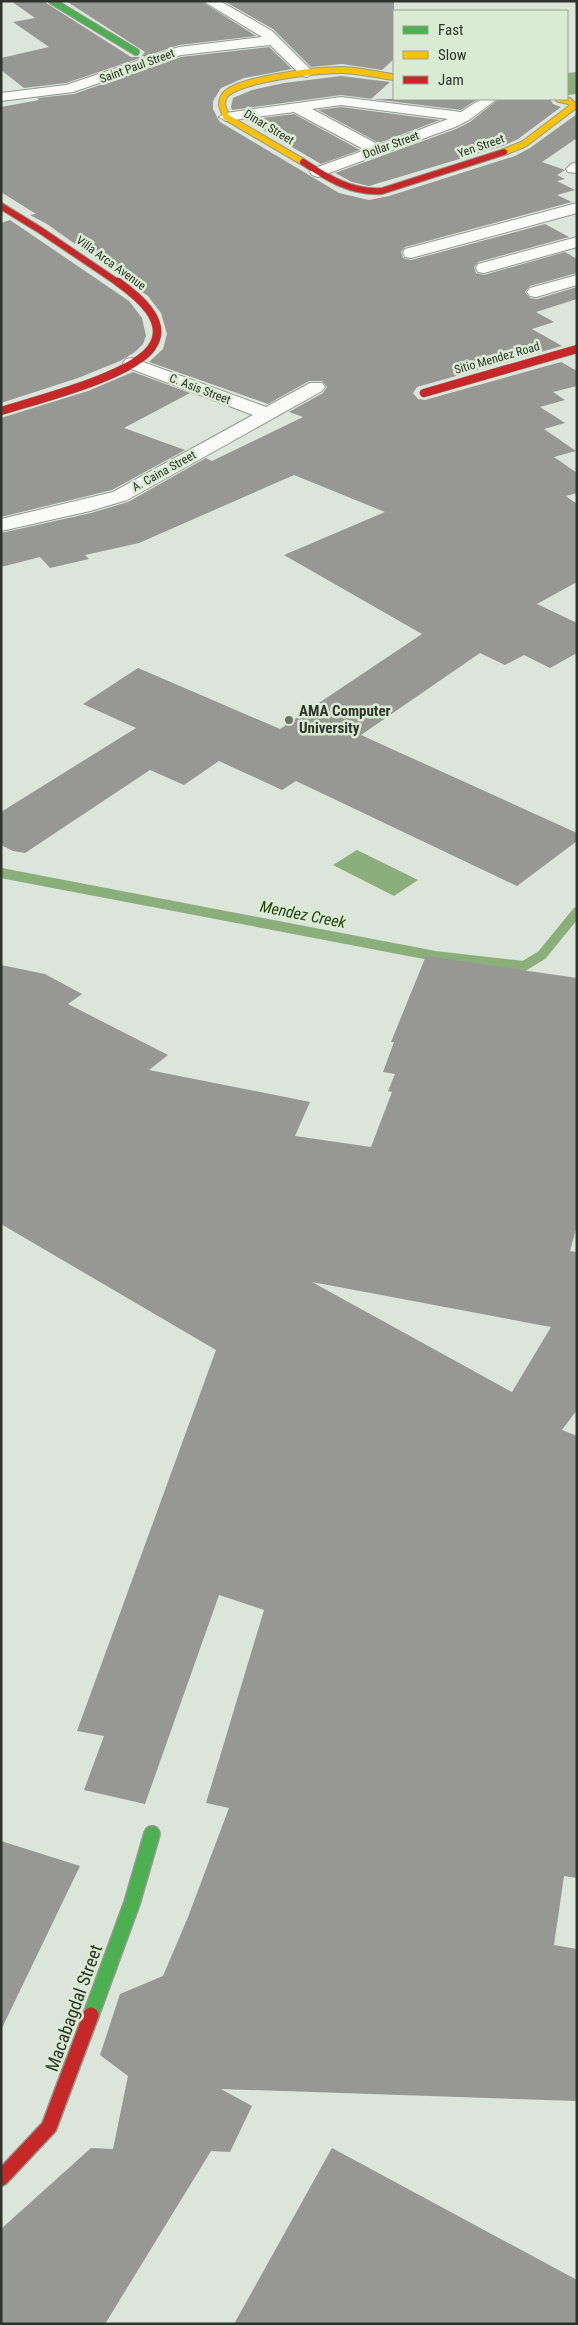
<svg xmlns="http://www.w3.org/2000/svg" width="578" height="2325" font-family="'Roboto Condensed',sans-serif">
	<style>
		.water { fill: #8baf7a }
		.lines { fill: none; stroke-linecap: round; stroke-linejoin: round }
		.stream { stroke: #8baf7a; stroke-width: 10 }
		.river { fill: #8baf7a; fill-rule: evenodd }
		.building { fill: #979794; fill-rule: evenodd }
		.street-casing { stroke: #92998f; stroke-width: 2 }
		.fast-far1-casing { stroke: #92998f; stroke-width: 8 }
		.fast-casing { stroke: #92998f; stroke-width: 18 }
		.slow-casing { stroke: #92998f; stroke-width: 8 }
		.jam-far2-casing { stroke: #92998f; stroke-width: 8 }
		.jam-far1-casing { stroke: #92998f; stroke-width: 9 }
		.jam-casing { stroke: #92998f; stroke-width: 18 }
		.street { fill: #fafbf9; fill-rule: evenodd }
		.fast-far1 { stroke: #4caf50; stroke-width: 6 }
		.fast { stroke: #4caf50; stroke-width: 15 }
		.slow { stroke: #ffc107; stroke-width: 6 }
		.jam-far2 { stroke: #c62828; stroke-width: 6 }
		.jam-far1 { stroke: #c62828; stroke-width: 8 }
		.jam { stroke: #c62828; stroke-width: 15 }
		.poi-dot { fill: #6b7268; stroke: #daebd3; stroke-width: 2 }
		.labels { text-anchor: middle; stroke-width: 5; stroke-linejoin: round; paint-order: stroke }
		.far-street-label { font-size: 12px; fill: #2e342b; stroke: #daebd3 }
		.poi-label { font-size: 15px; font-weight: bold; fill: #2e342b; stroke: #daebd3; text-anchor: start }
		.water-label { font-size: 16px; font-style: italic; fill: #1e3f0c; stroke: #daebd3 }
		.near-street-label { font-size: 18px; fill: #2e342b; stroke: #daebd3 }
	</style>
	<rect width="100%" height="100%" fill="#dce5d9"/>
	<!-- water -->
	<polygon class="water" points="357,850 418,880 394,896 333,865"/>
	<g class="lines">
		<!-- stream -->
		<polyline class="stream" points="1,873 435,956 524,966 542,955 577,912"/>
		<!-- river -->
		<polygon class="river" points="577,72 577,94 567,95 567,73"/>
	</g>
	<!-- building -->
	<g class="building">
		<polygon points="11,1 43,1 131,57 141,57 145,52 66,1 201,1 256,36 179,45 66,83 24,88 1,70 1,58 49,47 13,22 35,18"/>
		<polygon points="224,1 394,1 394,59 382,70 342,64 311,67 273,29"/>
		<polygon points="269,47 292,69 244,78 221,88 213,101 213,109 217,117 220,122 339,193 369,200 389,196 515,156 530,148 577,114 577,138 542,162 565,170 557,175 565,179 557,181 575,190 557,195 572,202 405,247 401,252 403,258 411,260 545,224 569,237 478,262 474,267 476,273 484,275 565,252 577,259 577,273 530,286 525,292 530,298 537,299 577,287 577,299 536,312 554,322 532,329 562,346 417,387 413,393 418,399 425,400 561,362 577,371 577,386 553,392 565,400 540,407 565,423 544,429 576,451 554,457 577,473 577,493 566,496 577,504 577,582 537,604 577,623 577,653 550,668 524,655 505,665 480,653 361,735 577,833 577,841 517,886 296,781 282,790 219,761 184,785 150,770 25,853 13,851 1,845 1,812 136,728 83,704 138,668 280,729 422,634 284,555 385,512 294,475 139,543 85,555 89,559 50,568 40,557 1,567 1,533 91,513 128,502 206,458 212,461 303,417 289,412 323,393 327,387 322,381 309,381 268,404 149,362 163,349 167,334 161,313 148,296 47,224 30,215 36,214 1,192 1,107 39,100 37,98 74,94 181,57"/>
		<polygon points="341,76 390,82 371,99 478,99 461,110 341,95 232,110 231,107 233,98 252,90 284,83"/>
		<polygon points="499,99 550,99 553,104 561,107 518,139 503,146 369,186 352,182 335,173 456,129 470,122"/>
		<polygon points="341,107 440,120 379,143 318,110"/>
		<polygon points="294,114 360,150 321,164 246,120"/>
		<polygon points="10,220 129,301 142,318 146,336 143,344 135,352 120,361 78,378 1,403 1,223"/>
		<polygon points="133,372 190,393 124,428 185,450 112,490 1,517 1,418 88,391"/>
		<path d="M426,956l151,22v247l-7,26 7,1v158l-15,20 15,6v442l-13,-2 -10,69 23,4v152l-356,-12 31,17 -22,46 -19,-1 -106,173h-104v-95l90,-81 22,1 15,-73 -28,-21 20,-61 43,-18 25,-59 41,-109 -23,-5 58,-193 -45,-15 -74,209 -61,-14 20,-54 -27,-5 139,-381 -215,-126v-259l44,9 37,20 -14,10 100,51 -19,15 161,32 -15,34 76,11 21,-55 -4,-1 7,-17 -12,-2 11,-30h-3zM312,1282l239,45 -39,65z"/>
		<polygon points="1,1841 80,1866 1,2030"/>
		<polygon points="332,2148 577,2280 577,2324 234,2324"/>
	</g>
	<g class="lines">
		<!-- street casing -->
		<g class="street-casing">
			<g id="street">
				<polygon points="203,1 220,1 272,31 314,73 307,77 302,76 270,45 181,55 73,92 1,101 1,93 66,85 179,47 262,37"/>
				<path d="M341,97l120,15 20,-13h16l-28,21 -14,7 -137,50 -6,-2 -2,-3 2,-3 53,-19 -71,-38 -68,9 -7,-4 7,-4zM341,105l107,14 -69,26 -67,-36z"/>
				<polygon points="577,162 577,173 568,172 566,169 571,164"/>
				<polygon points="577,203 577,213 411,258 405,257 403,253 405,249"/>
				<polygon points="577,237 577,247 484,273 478,272 476,268 478,264"/>
				<polygon points="577,275 577,285 536,297 530,296 527,292 530,288"/>
				<polygon points="132,358 266,407 310,383 322,383 325,387 322,391 127,500 90,511 1,531 1,519 113,492 253,415 126,367 123,363 126,359"/>
			</g>
		</g>
		<!-- fast-far1 casing -->
		<g class="fast-far1-casing">
			<polyline id="fast-far1" points="52,1 136,52"/>
		</g>
		<!-- fast casing -->
		<g class="fast-casing">
			<polyline id="fast" points="91,2015 132,1903 152,1834"/>
		</g>
		<!-- slow casing -->
		<g class="slow-casing">
			<g id="slow">
				<polyline points="504,152 524,144 574,106 569,101 559,99"/>
				<path d="M303,162l-77,-45 -4,-12c0,-4 1,-8 4,-11 15,-15 92,-24 115,-24 18,0 35,5 53,7"/>
			</g>
		</g>
		<!-- jam-far2 casing -->
		<g class="jam-far2-casing">
			<g id="jam-far2">
				<path d="M303,162c25,16 48,31 79,29l122,-39"/>
				<polyline points="1,206 40,230 120,284"/>
			</g>
		</g>
		<!-- jam-far1 casing -->
		<g class="jam-far1-casing">
			<g id="jam-far1">
				<polyline points="424,393 577,349"/>
				<path d="M1,411c35,-11 132,-35 151,-64 18,-26 -16,-52 -34,-65"/>
			</g>
		</g>
		<!-- jam casing -->
		<g class="jam-casing">
			<polyline id="jam" points="1,2178 49,2127 91,2015"/>
		</g>
		<!-- street -->
		<use href="#street" class="street"/>
		<!-- fast-far1 -->
		<use href="#fast-far1" class="fast-far1"/>
		<!-- fast -->
		<use href="#fast" class="fast"/>
		<!-- slow -->
		<use href="#slow" class="slow"/>
		<!-- jam-far2 -->
		<use href="#jam-far2" class="jam-far2"/>
		<!-- jam-far1 -->
		<use href="#jam-far1" class="jam-far1"/>
		<!-- jam -->
		<use href="#jam" class="jam"/>
	</g>
	<!-- markers -->
	<circle class="poi-dot" cx="289" cy="720" r="5"/>
	<g class="labels">
		<!-- far-street labels -->
		<g class="far-street-label">
			<text transform="translate(137 66) rotate(-20)" y="4">Saint Paul Street</text>
			<text transform="translate(269 127) rotate(31)" y="4">Dinar Street</text>
			<text transform="translate(391 145) rotate(-20)" y="4">Dollar Street</text>
			<text transform="translate(481 146) rotate(-19)" y="4">Yen Street</text>
			<text transform="translate(111 263) rotate(36)" y="4">Villa Arca Avenue</text>
			<text transform="translate(497 358) rotate(-16)" y="4">Sitio Mendez Road</text>
			<text transform="translate(200 389) rotate(21)" y="4">C. Asis Street</text>
			<text transform="translate(164 471) rotate(-29)" y="4">A. Caina Street</text>
		</g>
		<!-- poi labels -->
		<g class="poi-label">
			<text x="299" y="716">AMA Computer<tspan x="299" dy="17">University</tspan></text>
		</g>
		<!-- water labels -->
		<g class="water-label">
			<text transform="translate(303 914) rotate(11)" y="6">Mendez Creek</text>
		</g>
		<!-- near-street labels -->
		<g class="near-street-label">
			<text transform="translate(74 2008) rotate(-70)" y="6">Macabagdal Street</text>
		</g>
	</g>
	<!-- border -->
	<rect width="578" height="2325" fill="none" stroke="#2e342b" stroke-width="5"/>
	<!-- legend -->
	<rect x="393" y="10" width="175" height="90" fill="#daebd3" stroke="#95a290"/>
	<rect x="403" y="26" width="25" height="8" fill="#4caf50" stroke="#95a290"/>
	<text x="438" y="35" font-size="15" fill="#2e342b">Fast</text>
	<rect x="403" y="51" width="25" height="8" fill="#ffc107" stroke="#95a290"/>
	<text x="438" y="60" font-size="15" fill="#2e342b">Slow</text>
	<rect x="403" y="76" width="25" height="8" fill="#c62828" stroke="#95a290"/>
	<text x="438" y="85" font-size="15" fill="#2e342b">Jam</text>
</svg>
